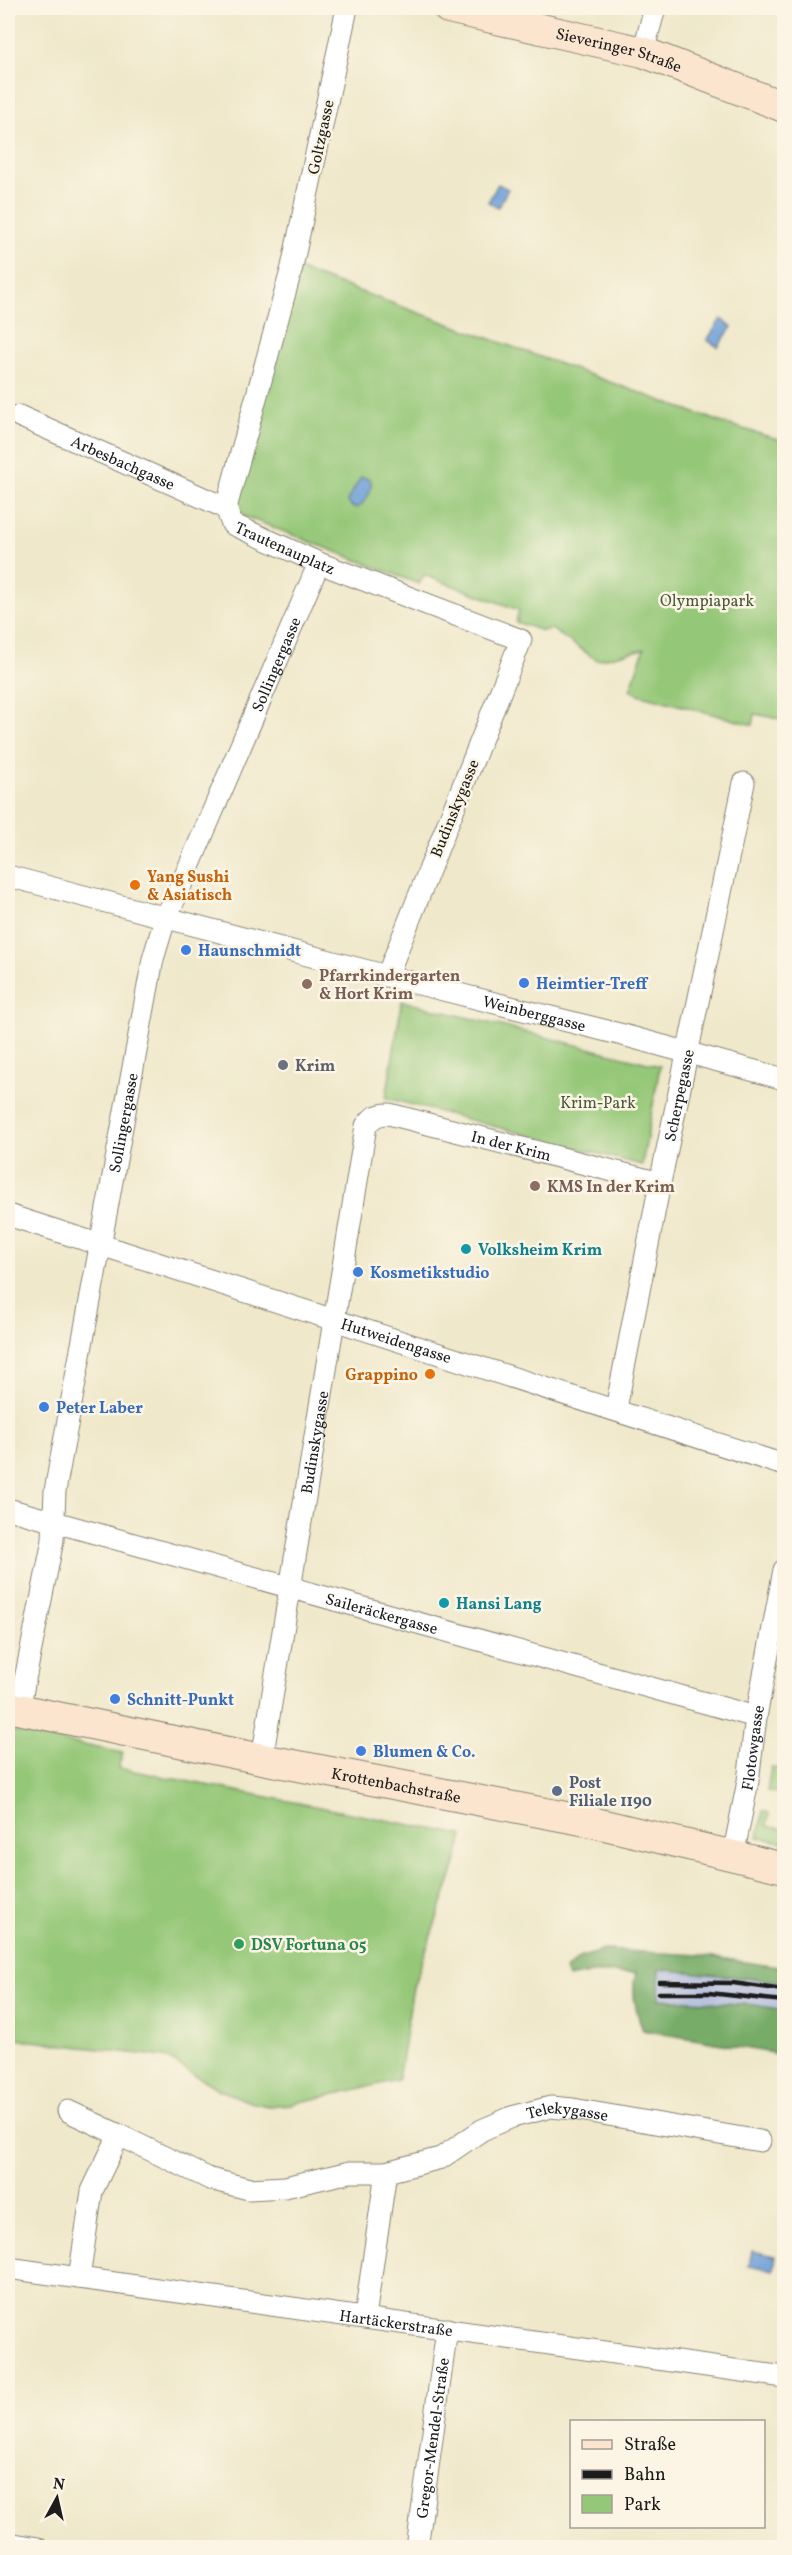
<svg xmlns="http://www.w3.org/2000/svg" width="792" height="2555" font-family="Vollkorn,serif">
	<style>
		.industrial { fill: #bbc3de }
		.green { fill: #94c777; stroke: #58724a; stroke-width: 1.5 }
		.forest { fill: #77ac68; stroke: #4a6442; stroke-width: 1.5 }
		.water { fill: #6d9fd7; stroke: #445e7a; stroke-width: 1.5 }
		.lines { fill: none; stroke-linecap: round; stroke-linejoin: round }
		.minor-casing { stroke: #868273; stroke-width: 23 }
		.secondary-casing { stroke: #868273; stroke-width: 32 }
		.minor { stroke: #fff; stroke-width: 21 }
		.secondary { stroke: #fbe5cf; stroke-width: 30 }
		.rail { stroke: #1c1c1c; stroke-width: 4.5 }
		.food-dot { fill: #e8710a; stroke: #fcf5e5; stroke-width: 2 }
		.shop-dot { fill: #3f7fe0; stroke: #fcf5e5; stroke-width: 2 }
		.education-dot { fill: #8d6e63; stroke: #fcf5e5; stroke-width: 2 }
		.worship-dot { fill: #6b7280; stroke: #fcf5e5; stroke-width: 2 }
		.culture-dot { fill: #0f9aa8; stroke: #fcf5e5; stroke-width: 2 }
		.service-dot { fill: #5c6f8a; stroke: #fcf5e5; stroke-width: 2 }
		.leisure-dot { fill: #2e9e5b; stroke: #fcf5e5; stroke-width: 2 }
		.labels { text-anchor: middle; stroke-width: 5; stroke-linejoin: round; paint-order: stroke }
		.street-label { font-size: 16px; fill: #1c1c1c; stroke: #fcf5e5 }
		.park-label { font-size: 16px; fill: #46583c; stroke: #fcf5e5 }
		.food-label { font-size: 16px; font-weight: bold; fill: #c56008; stroke: #fcf5e5; text-anchor: start }
		.shop-label { font-size: 16px; font-weight: bold; fill: #366cbe; stroke: #fcf5e5; text-anchor: start }
		.education-label { font-size: 16px; font-weight: bold; fill: #785e54; stroke: #fcf5e5; text-anchor: start }
		.worship-label { font-size: 16px; font-weight: bold; fill: #5b616d; stroke: #fcf5e5; text-anchor: start }
		.culture-label { font-size: 16px; font-weight: bold; fill: #0d838f; stroke: #fcf5e5; text-anchor: start }
		.service-label { font-size: 16px; font-weight: bold; fill: #4e5e75; stroke: #fcf5e5; text-anchor: start }
		.leisure-label { font-size: 16px; font-weight: bold; fill: #27864d; stroke: #fcf5e5; text-anchor: start }
	</style>
	<rect width="100%" height="100%" fill="#fcf5e5"/>
	<filter id="ink" filterUnits="userSpaceOnUse"><feTurbulence type="fractalNoise" baseFrequency=".0167" numOctaves="2"/><feDisplacementMap in="SourceGraphic" scale="12" xChannelSelector="R" yChannelSelector="G"/><feConvolveMatrix kernelMatrix="1 2 1 2 8 2 1 2 1" color-interpolation-filters="sRGB"/></filter>
	<filter id="wash" filterUnits="userSpaceOnUse"><feTurbulence type="fractalNoise" baseFrequency=".008" numOctaves="4" result="noise"/><feDisplacementMap in="SourceGraphic" scale="24" xChannelSelector="R" yChannelSelector="G"/><feGaussianBlur stdDeviation="1.35" result="paint"/><feColorMatrix in="noise" values="0 0 0 0 0 0 0 0 0 0 0 0 0 0 0 0 0 1.4 0 .05"/><feComposite in="paint" operator="in"/></filter>
	<g filter="url(#wash)">
		<rect width="100%" height="100%" fill="#efe8ca"/>
		<!-- industrial -->
		<polygon class="industrial" points="659,1969 784,1982 784,2010 754,2005 659,1999"/>
		<!-- green -->
		<g class="green">
			<polygon points="292,267 723,423 784,441 784,720 755,714 753,725 638,694 630,690 644,649 597,660 551,629 542,631 516,622 519,610 424,575 419,584 241,515 237,505"/>
			<polygon points="402,1001 660,1066 642,1165 386,1098"/>
			<polygon points="8,1730 123,1753 118,1768 463,1835 455,1867 413,1987 398,2080 291,2104 268,2106 250,2102 220,2090 165,2057 15,2039 8,2050"/>
			<polygon points="771,1767 784,1769 784,1794 767,1791"/>
			<polygon points="763,1811 769,1813 767,1826 784,1829 784,1843 758,1837"/>
		</g>
		<!-- forest -->
		<path class="forest" d="M604,1950l96,5 84,13v14l-125,-13v30l95,6 30,5v45l-141,-25c-7,-18 -13,-39 -7,-57h-40l-28,5 -3,-8 14,-12z"/>
		<!-- water -->
		<g class="water">
			<polygon points="498,184 508,189 498,207 488,202"/>
			<polygon points="721,319 732,327 718,347 707,340"/>
			<path d="M361,477l9,2c4,11 -4,22 -13,29l-5,-1 -5,-6z"/>
			<polygon points="752,2251 776,2256 773,2270 749,2265"/>
		</g>
	</g>
	<g filter="url(#ink)">
		<g class="lines">
			<!-- minor casing -->
			<g class="minor-casing">
				<g id="minor">
					<path id="s1" d="M347,8l-55,259 -66,241 6,16 87,39 202,77 -134,336"/>
					<polyline points="643,52 655,8"/>
					<path id="s2" d="M19,416l207,92"/>
					<path id="s3" d="M8,876l379,100 236,59 161,44"/>
					<path id="s4" d="M8,1215l776,250"/>
					<path id="s5" d="M616,1409l44,-226 84,-400"/>
					<path id="s6" d="M8,1509l748,208"/>
					<path id="s7" d="M19,1709l34,-169 2,-49 98,-532 13,-43 10,-19 143,-334"/>
					<path id="s8" d="M262,1759l104,-633c6,-9 12,-12 23,-12l271,69"/>
					<path id="s9" d="M733,1856l15,-75 8,-64 28,-147"/>
					<polyline points="68,2111 119,2135"/>
					<path id="s10" d="M8,2268l776,109"/>
					<path id="s11" d="M79,2278l13,-87 27,-56 91,44 39,10 36,-2 65,-15h36l55,-14 41,-28 30,-13 39,-10 22,2 187,32"/>
					<polyline points="365,2317 386,2172"/>
					<polyline points="8,2543 38,2548"/>
					<path id="s12" d="M417,2548l30,-219"/>
				</g>
			</g>
			<!-- secondary casing -->
			<g class="secondary-casing">
				<g id="secondary">
					<path id="s13" d="M448,8l195,44 141,55"/>
					<path id="s14" d="M8,1707l254,52 330,63 192,46"/>
				</g>
			</g>
			<!-- minor -->
			<use href="#minor" class="minor"/>
			<!-- secondary -->
			<use href="#secondary" class="secondary"/>
			<!-- rail -->
			<g class="rail">
				<polyline points="659,1982 733,1983 784,1990"/>
				<polyline points="659,1993 709,1993 784,2001"/>
			</g>
		</g>
	</g>
	<!-- markers -->
	<g class="food-dot">
		<circle cx="135" cy="885" r="6"/>
		<circle cx="430" cy="1374" r="6"/>
	</g>
	<g class="shop-dot">
		<circle cx="186" cy="950" r="6"/>
		<circle cx="524" cy="983" r="6"/>
		<circle cx="358" cy="1272" r="6"/>
		<circle cx="44" cy="1407" r="6"/>
		<circle cx="115" cy="1699" r="6"/>
		<circle cx="361" cy="1751" r="6"/>
	</g>
	<g class="education-dot">
		<circle cx="307" cy="984" r="6"/>
		<circle cx="535" cy="1186" r="6"/>
	</g>
	<circle class="worship-dot" cx="283" cy="1065" r="6"/>
	<g class="culture-dot">
		<circle cx="466" cy="1249" r="6"/>
		<circle cx="444" cy="1603" r="6"/>
	</g>
	<circle class="service-dot" cx="557" cy="1791" r="6"/>
	<circle class="leisure-dot" cx="239" cy="1944" r="6"/>
	<g class="labels">
		<!-- street labels -->
		<g class="street-label">
			<text dy="6" stroke="none"><textPath href="#s13" startOffset="176">Sieveringer Straße</textPath></text>
			<text transform="translate(320 137) rotate(-78)" y="6">Goltzgasse</text>
			<text dy="6" stroke="none"><textPath href="#s2" startOffset="114">Arbesbachgasse</textPath></text>
			<text dy="6" stroke="none"><textPath href="#s1" startOffset="590">Trautenauplatz</textPath></text>
			<text dy="6" stroke="none"><textPath href="#s7" startOffset="1082">Sollingergasse</textPath></text>
			<text transform="translate(454 808) rotate(-68)" y="6">Budinskygasse</text>
			<text dy="6" stroke="none"><textPath href="#s3" startOffset="544">Weinberggasse</textPath></text>
			<text dy="6" stroke="none"><textPath href="#s5" startOffset="320">Scherpegasse</textPath></text>
			<text dy="6" stroke="none"><textPath href="#s7" startOffset="596">Sollingergasse</textPath></text>
			<text dy="6" stroke="none"><textPath href="#s8" startOffset="795">In der Krim</textPath></text>
			<text dy="6" stroke="none"><textPath href="#s4" startOffset="408">Hutweidengasse</textPath></text>
			<text dy="6" stroke="none"><textPath href="#s8" startOffset="321">Budinskygasse</textPath></text>
			<text dy="6" stroke="none"><textPath href="#s6" startOffset="388">Saileräckergasse</textPath></text>
			<text dy="6" stroke="none"><textPath href="#s9" startOffset="110">Flotowgasse</textPath></text>
			<text dy="6" stroke="none"><textPath href="#s14" startOffset="396">Krottenbachstraße</textPath></text>
			<text dy="6" stroke="none"><textPath href="#s11" startOffset="626">Telekygasse</textPath></text>
			<text dy="6" stroke="none"><textPath href="#s10" startOffset="392">Hartäckerstraße</textPath></text>
			<text dy="6" stroke="none"><textPath href="#s12" startOffset="111">Gregor-Mendel-Straße</textPath></text>
		</g>
		<!-- park labels -->
		<g class="park-label">
			<text x="707" y="606">Olympiapark</text>
			<text x="598" y="1108">Krim-Park</text>
		</g>
		<!-- food labels -->
		<g class="food-label">
			<text x="147" y="882">Yang Sushi<tspan x="147" dy="18">&amp; Asiatisch</tspan></text>
			<text x="418" y="1380" text-anchor="end">Grappino</text>
		</g>
		<!-- shop labels -->
		<g class="shop-label">
			<text x="198" y="956">Haunschmidt</text>
			<text x="536" y="989">Heimtier-Treff</text>
			<text x="370" y="1278">Kosmetikstudio</text>
			<text x="56" y="1413">Peter Laber</text>
			<text x="127" y="1705">Schnitt-Punkt</text>
			<text x="373" y="1757">Blumen &amp; Co.</text>
		</g>
		<!-- education labels -->
		<g class="education-label">
			<text x="319" y="981">Pfarrkindergarten<tspan x="319" dy="18">&amp; Hort Krim</tspan></text>
			<text x="547" y="1192">KMS In der Krim</text>
		</g>
		<!-- worship labels -->
		<g class="worship-label">
			<text x="295" y="1071">Krim</text>
		</g>
		<!-- culture labels -->
		<g class="culture-label">
			<text x="478" y="1255">Volksheim Krim</text>
			<text x="456" y="1609">Hansi Lang</text>
		</g>
		<!-- service labels -->
		<g class="service-label">
			<text x="569" y="1788">Post<tspan x="569" dy="18">Filiale 1190</tspan></text>
		</g>
		<!-- leisure labels -->
		<g class="leisure-label">
			<text x="251" y="1950">DSV Fortuna 05</text>
		</g>
	</g>
	<!-- margin -->
	<rect width="792" height="2555" fill="none" stroke="#fcf5e5" stroke-width="30"/>
	<!-- legend -->
	<rect x="570" y="2420" width="195" height="108" fill="#fcf5e5" stroke="#a29e95" stroke-width="1.5"/>
	<rect x="582" y="2440" width="30" height="9" fill="#fbe5cf" stroke="#a29e95" stroke-width="1.5"/>
	<text x="624" y="2450" font-size="18" fill="#1c1c1c">Straße</text>
	<rect x="582" y="2470" width="30" height="9" fill="#1c1c1c" stroke="#a29e95" stroke-width="1.5"/>
	<text x="624" y="2480" font-size="18" fill="#1c1c1c">Bahn</text>
	<rect x="582" y="2495" width="30" height="18" fill="#94c777" stroke="#a29e95" stroke-width="1.5"/>
	<text x="624" y="2510" font-size="18" fill="#1c1c1c">Park</text>
	<!-- north arrow -->
	<g transform="translate(57 2498) rotate(8)" stroke="#fcf5e5" stroke-width="4.5" paint-order="stroke">
	<path d="M0-4.5L10 22L0 15L-10 22Z" fill="#1c1c1c"/>
	<text y="-9" font-size="16" font-weight="bold" text-anchor="middle" fill="#1c1c1c">N</text>
	</g>
</svg>
